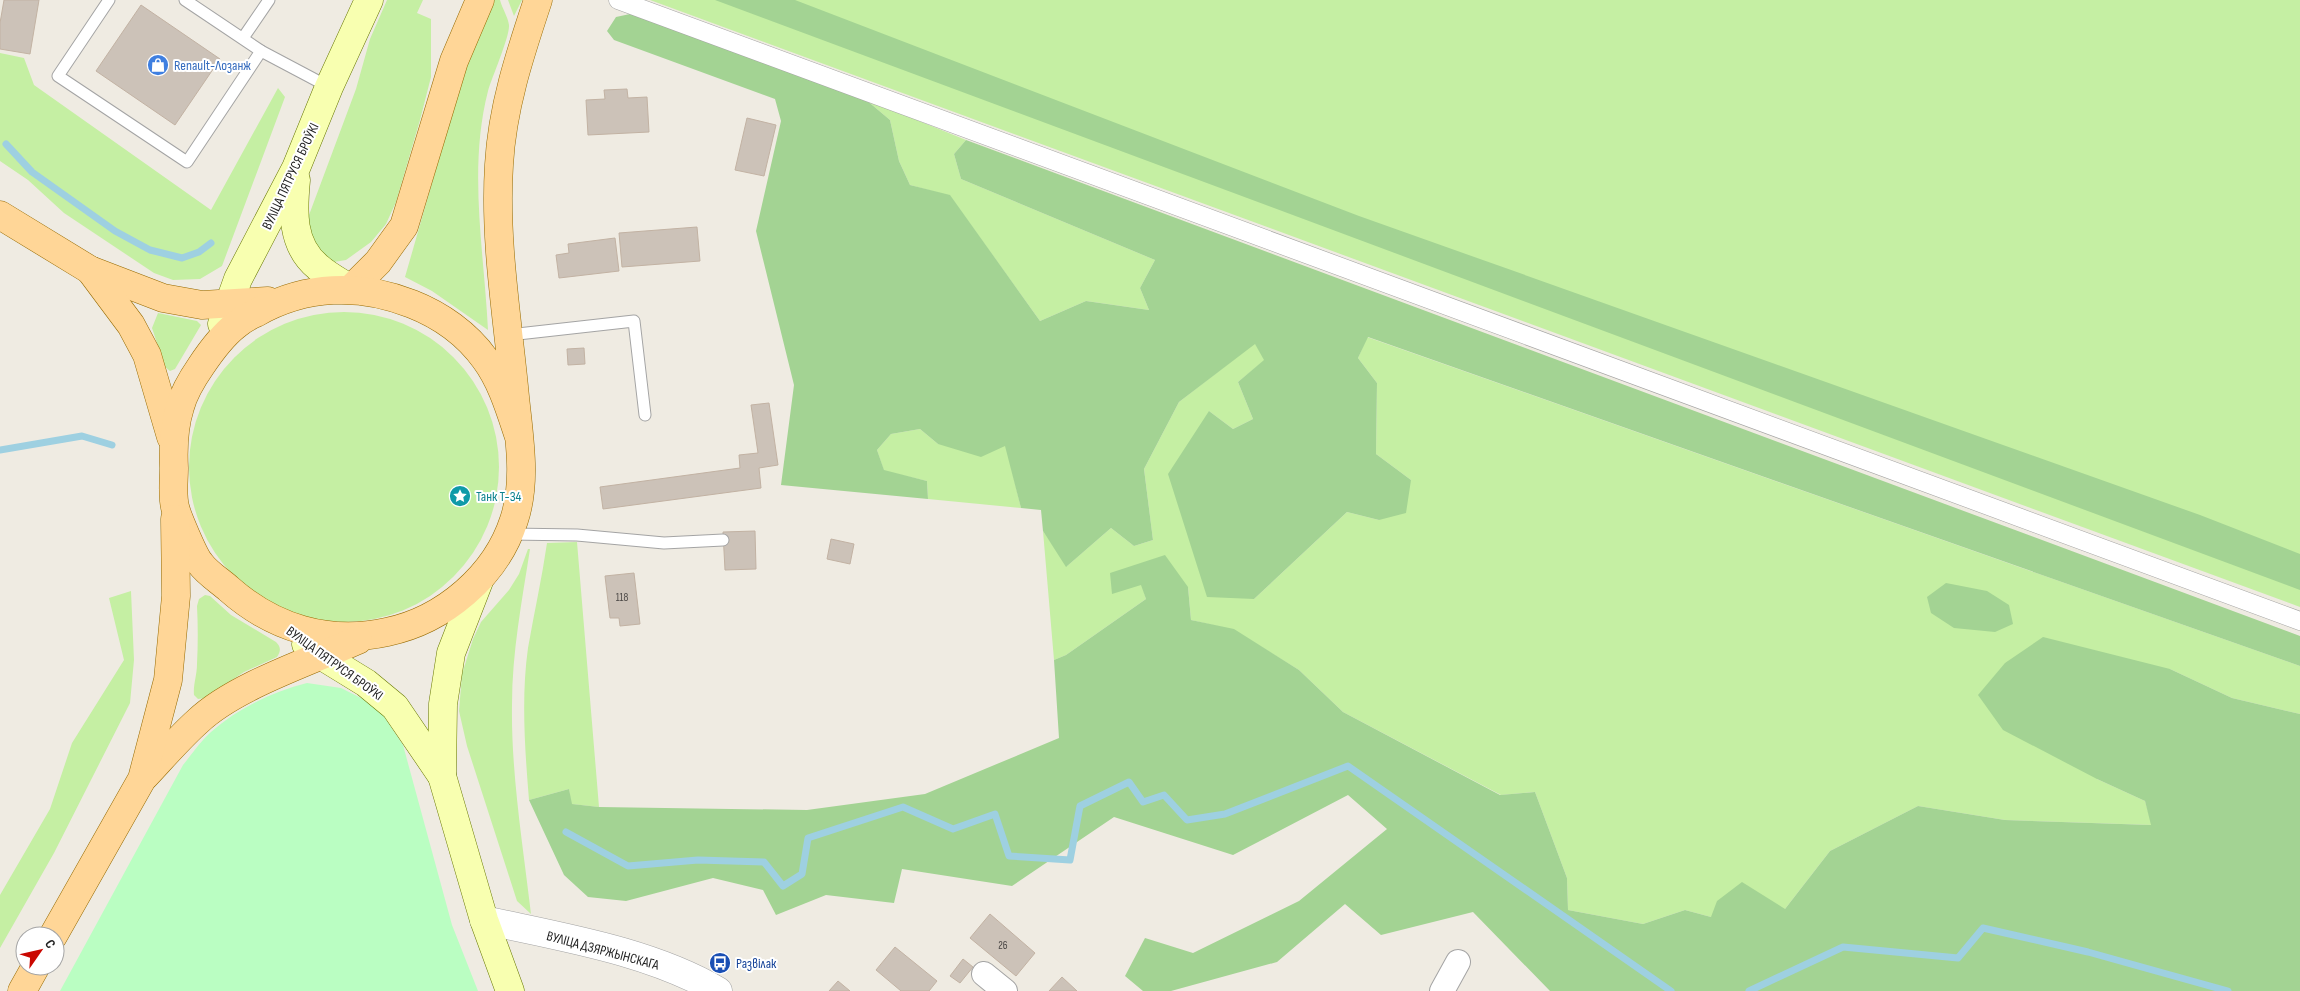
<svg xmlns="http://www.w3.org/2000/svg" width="2300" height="991" font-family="'Sofia Sans Condensed',sans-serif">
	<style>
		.grass { fill: #c5efa3 }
		.forest { fill: #a3d393 }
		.park { fill: #bafec2 }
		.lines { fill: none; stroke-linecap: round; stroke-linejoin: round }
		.stream { stroke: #9ed0e1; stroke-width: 7 }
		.building { fill: #ccc2b8; stroke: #c2b2a3 }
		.service-casing { stroke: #a4a4a4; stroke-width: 13 }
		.pedestrian-casing { stroke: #a4a4a4; stroke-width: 19 }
		.minor-casing { stroke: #a4a4a4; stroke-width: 26 }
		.tertiary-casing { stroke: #a4a4a4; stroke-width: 29 }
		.secondary-casing { stroke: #677800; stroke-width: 29 }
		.primary-casing { stroke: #966a00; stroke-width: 29 }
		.service { stroke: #fff; stroke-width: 11 }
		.pedestrian { stroke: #fff; stroke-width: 18 }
		.minor { stroke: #fff; stroke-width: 24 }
		.tertiary { stroke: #fff; stroke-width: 28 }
		.secondary { stroke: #f8ffb0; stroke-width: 28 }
		.primary { stroke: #ffd697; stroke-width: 28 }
		.labels { text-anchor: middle; stroke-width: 4; stroke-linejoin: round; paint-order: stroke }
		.number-label { font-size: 11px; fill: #494644 }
		.shop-label { font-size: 14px; fill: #366cbe; stroke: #fff; text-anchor: start }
		.street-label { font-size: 14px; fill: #1d1d1d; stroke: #fff }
		.culture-label { font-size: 14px; fill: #0d838f; stroke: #fff; text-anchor: start }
		.transit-label { font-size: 14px; fill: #164399; stroke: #fff; text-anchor: start }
	</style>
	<rect width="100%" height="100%" fill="#efebe2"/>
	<!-- grass -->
	<g class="grass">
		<polygon points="387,0 423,0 417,13 431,19 431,77 420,120 396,202 386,224 371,242 346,260 334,262 323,256 315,245 309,231 309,215 356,89 370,39"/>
		<path d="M492,0h8c2,8 8,17 9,25 1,11 -17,52 -21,66 -20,78 -4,159 0,239l-56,-39 -27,-14 63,-219z"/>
		<polygon points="508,0 522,0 514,16"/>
		<polygon points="650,0 2300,0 2300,607"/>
		<polygon points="0,53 24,58 34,85 211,210 278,88 285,97 222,266 200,279 173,280 154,273 64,213 28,180 0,161"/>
		<polygon points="865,99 966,140 954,154 961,179 1155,260 1140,288 1149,310 1086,301 1040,321 950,196 910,185 899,161 890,120"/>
		<circle cx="344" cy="467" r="155"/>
		<polygon points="158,313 197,321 201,325 175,369 170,371 165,367 152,328"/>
		<polygon points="1367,337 2300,666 2300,714 2232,698 2170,669 2097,779 2145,801 2152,825 2005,820 1918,806 1830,851 1785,909 1711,917 1685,910 1643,924 1568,910 1567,878 1535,792 1501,795 1343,712 1299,670 1234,630 1191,620 1188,587 1142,585 1146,599 1066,655 1054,660 1043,531 1067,566 1111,528 1134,546 1153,540 1144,469 1179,402 1255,343 1265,360 1238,382 1253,419 1233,429 1209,411 1254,599 1347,512 1379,520 1411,480 1376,454 1377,383 1358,358"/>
		<polygon points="920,429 938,444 1006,446 1021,508 928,499 927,481 884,471 877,450 891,434"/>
		<path d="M577,542l22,265 -28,-3 -2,-15 -40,11c-4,-49 -8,-103 -1,-152 6,-35 14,-70 19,-105z"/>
		<path d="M528,549h2c-8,52 -18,103 -18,156 -1,69 11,140 19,209l-14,-13 -50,-155 -8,-35 3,-37 11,-35 8,-17 28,-32 10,-16z"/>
		<polygon points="131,591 134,660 130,703 54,853 0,948 0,895 50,809 72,743 124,660 109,598"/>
		<path d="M205,595l5,1 21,19 45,27c5,5 5,9 1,15l-33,15 -39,26 -7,1 -4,-4c-1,-10 3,-20 3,-31 1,-19 1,-39 0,-58l2,-7z"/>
	</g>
	<!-- forest -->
	<g class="forest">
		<polygon points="715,0 795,0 1359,216 2200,515 2300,554 2300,590"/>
		<polygon points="630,14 865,99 890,120 899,161 910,185 950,195 1040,321 1086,301 1149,310 1140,288 1155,260 961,179 954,154 966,140 2300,636 2300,666 1368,337 1358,358 1377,383 1376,454 1411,480 1406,513 1379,520 1347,512 1254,599 1207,597 1168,474 1209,411 1233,429 1253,419 1238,382 1264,360 1255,344 1179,402 1144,469 1153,540 1134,546 1111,528 1066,567 1043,531 1041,510 1021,508 1005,446 981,457 938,444 920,429 891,434 877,450 884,470 927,481 928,499 781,485 794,385 756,231 781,121 775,99 614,40 607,31 616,17"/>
		<polygon points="1165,555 1188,587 1191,620 1234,629 1299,670 1343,712 1500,795 1535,792 1567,878 1568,910 1643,924 1685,910 1711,917 1717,901 1742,882 1785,909 1830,851 1918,806 2005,820 2151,825 2145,801 2097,779 2003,730 1978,695 2005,663 2043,637 2170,669 2232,698 2300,714 2300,991 1550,991 1473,912 1381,935 1345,904 1277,962 1171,991 1143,991 1125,976 1145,938 1193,953 1299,901 1387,829 1348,795 1233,855 1114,817 1012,886 902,869 894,903 826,895 776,915 763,890 713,878 626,901 588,897 564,875 529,800 569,789 572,804 599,807 807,810 925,794 1059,738 1054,660 1066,655 1146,599 1141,585 1112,594 1110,573"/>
		<polygon points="1946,583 1987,591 2009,605 2013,624 1995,632 1954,628 1931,613 1927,597"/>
	</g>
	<!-- park -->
	<path class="park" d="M307,683l34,5 22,11 20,16 20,30 49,180 26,66h-418l123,-226c9,-11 17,-23 28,-33 27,-24 61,-40 96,-49z"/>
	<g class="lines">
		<!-- stream -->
		<g class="stream">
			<polyline points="6,144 32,172 115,231 150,250 182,258 199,252 211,243"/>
			<polyline points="0,450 82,436 112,445"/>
			<polyline points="566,832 628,866 698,860 764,862 783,886 802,874 808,838 903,807 953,829 995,814 1009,856 1070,860 1080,806 1129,782 1143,802 1164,795 1187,820 1225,814 1348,766 1671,991"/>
			<polyline points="1749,991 1843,947 1958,958 1983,928 2088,952 2228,991"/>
		</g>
	</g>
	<!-- building -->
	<g class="building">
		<polygon points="4,0 39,0 30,54 0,49 0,23"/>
		<polygon points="141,5 220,59 175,125 96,71"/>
		<polygon points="627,89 628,98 647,97 649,132 588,135 586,100 605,99 604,90"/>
		<polygon points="747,118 776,125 764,176 735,170"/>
		<polygon points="697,227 700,261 622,267 619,233"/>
		<polygon points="615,238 619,271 559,278 556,255 569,253 568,244"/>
		<polygon points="584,348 585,364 568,365 567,349"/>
		<polygon points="769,403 778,465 759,468 761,488 603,509 600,487 740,468 739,455 758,453 751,405"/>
		<polygon points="755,531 756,569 725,570 723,532"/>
		<polygon points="831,539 854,544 850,564 827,559"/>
		<polygon points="634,573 640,624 620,626 619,618 610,618 605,576"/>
		<polygon points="990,914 1035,953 1016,976 970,938"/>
		<polygon points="895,947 937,981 929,991 901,991 876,970"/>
		<polygon points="963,959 973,967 960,983 950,976"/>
		<polygon points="1062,977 1077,991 1049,991"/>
		<polygon points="838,981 850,991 829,991"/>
	</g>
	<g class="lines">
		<!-- service casing -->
		<g class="service-casing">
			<g id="service">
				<polyline points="109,0 58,76 187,162 261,51"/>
				<polyline points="185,0 261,51 329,87"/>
				<polyline points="243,38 269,0"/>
				<polyline points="509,335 634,321 645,415"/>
				<polyline points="510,534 577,535 664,543 723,540"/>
			</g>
		</g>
		<!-- pedestrian casing -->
		<g class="pedestrian-casing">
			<polyline id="pedestrian" points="618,0 2300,621"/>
		</g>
		<!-- minor casing -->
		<g class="minor-casing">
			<g id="minor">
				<polyline points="984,974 1005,991"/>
				<polyline points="1442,991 1458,962"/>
			</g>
		</g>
		<!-- tertiary casing -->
		<g class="tertiary-casing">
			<path id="tertiary" d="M484,920c77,17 166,31 234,71"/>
		</g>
		<!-- secondary casing -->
		<g class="secondary-casing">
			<g id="secondary">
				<path d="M296,180c-3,31 -5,65 22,87 10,9 22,15 33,22"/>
				<polyline points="222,324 238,279 296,168 329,87 369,0"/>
				<polyline points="479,581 451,653 443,704 442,776 484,920 510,991"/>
				<polyline points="306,644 322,656 366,683 395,707 442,776"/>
			</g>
		</g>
		<!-- primary casing -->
		<g class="primary-casing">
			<g id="primary">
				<polyline points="0,215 90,270 163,298 202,305 268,301"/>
				<polyline points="90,270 131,325 147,355 171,437"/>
				<polyline points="351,289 378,262 404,226 454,61 480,0"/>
				<path d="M519,437c-9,-27 -17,-55 -34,-78 -18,-25 -45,-44 -73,-55 -52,-21 -107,-19 -156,9 -7,3 -14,7 -20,12 -14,11 -25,26 -35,41 -9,13 -17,26 -21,41 -6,19 -7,41 -6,61 0,12 -2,27 1,39 2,9 19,49 25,56 7,10 20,18 29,26 44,39 99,56 158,43 57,-12 109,-56 127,-112 13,-39 5,-83 1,-123 -7,-76 -21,-155 -16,-232 3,-57 21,-111 39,-165"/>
				<path d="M145,776c17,-18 34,-38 53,-55 37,-35 113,-60 160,-81"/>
				<polyline points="53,936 142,779 168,680 176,596 175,519"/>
				<polyline points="22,991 36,966"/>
			</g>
		</g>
		<!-- service -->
		<use href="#service" class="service"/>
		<!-- pedestrian -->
		<use href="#pedestrian" class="pedestrian"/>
		<!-- minor -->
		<use href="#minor" class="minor"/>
		<!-- tertiary -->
		<use href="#tertiary" class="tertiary"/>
		<!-- secondary -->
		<use href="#secondary" class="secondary"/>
		<!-- primary -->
		<use href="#primary" class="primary"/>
	</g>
	<!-- icons -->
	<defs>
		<g id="shop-disc" transform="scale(1.125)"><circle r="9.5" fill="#3f7fe0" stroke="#fff"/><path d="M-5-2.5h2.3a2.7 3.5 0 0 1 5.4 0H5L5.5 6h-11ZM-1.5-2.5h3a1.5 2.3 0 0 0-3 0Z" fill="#fff"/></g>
		<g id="sight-disc" transform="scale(1.125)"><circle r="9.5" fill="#0f9aa8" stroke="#fff"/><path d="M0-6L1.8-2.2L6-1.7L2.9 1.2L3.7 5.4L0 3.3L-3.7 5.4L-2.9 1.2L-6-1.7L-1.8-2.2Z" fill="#fff"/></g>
		<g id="bus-disc" transform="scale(1.125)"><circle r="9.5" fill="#1a4fb4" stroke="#fff"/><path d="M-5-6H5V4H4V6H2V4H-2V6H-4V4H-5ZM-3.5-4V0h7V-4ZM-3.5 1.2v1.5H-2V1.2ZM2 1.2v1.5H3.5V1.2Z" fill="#fff"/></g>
	</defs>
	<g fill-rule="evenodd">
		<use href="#shop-disc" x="158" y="65"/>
		<use href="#sight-disc" x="460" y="496"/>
		<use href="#bus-disc" x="720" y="963"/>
	</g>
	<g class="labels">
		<!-- number labels -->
		<g class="number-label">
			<text x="622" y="601">118</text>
			<text x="1003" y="949">26</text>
		</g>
		<!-- shop labels -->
		<g class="shop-label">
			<text x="174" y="70">Renault-Лозанж</text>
		</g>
		<!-- street labels -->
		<g class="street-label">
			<text transform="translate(290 176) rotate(-65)" y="5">ВУЛІЦА ПЯТРУСЯ БРОЎКІ</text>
			<text transform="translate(335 663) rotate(36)" y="5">ВУЛІЦА ПЯТРУСЯ БРОЎКІ</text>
			<text transform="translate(603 950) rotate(15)" y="5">ВУЛІЦА ДЗЯРЖЫНСКАГА</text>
		</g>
		<!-- culture labels -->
		<g class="culture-label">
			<text x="476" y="501">Танк Т-34</text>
		</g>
		<!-- transit labels -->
		<g class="transit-label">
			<text x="736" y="968">Развілак</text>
		</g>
	</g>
	<!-- north arrow -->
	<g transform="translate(40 951) rotate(56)"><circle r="24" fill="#ffffff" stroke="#a5a5a5"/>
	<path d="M0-4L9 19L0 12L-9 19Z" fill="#ca0700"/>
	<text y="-8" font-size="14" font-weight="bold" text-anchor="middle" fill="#1d1d1d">С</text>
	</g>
</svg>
